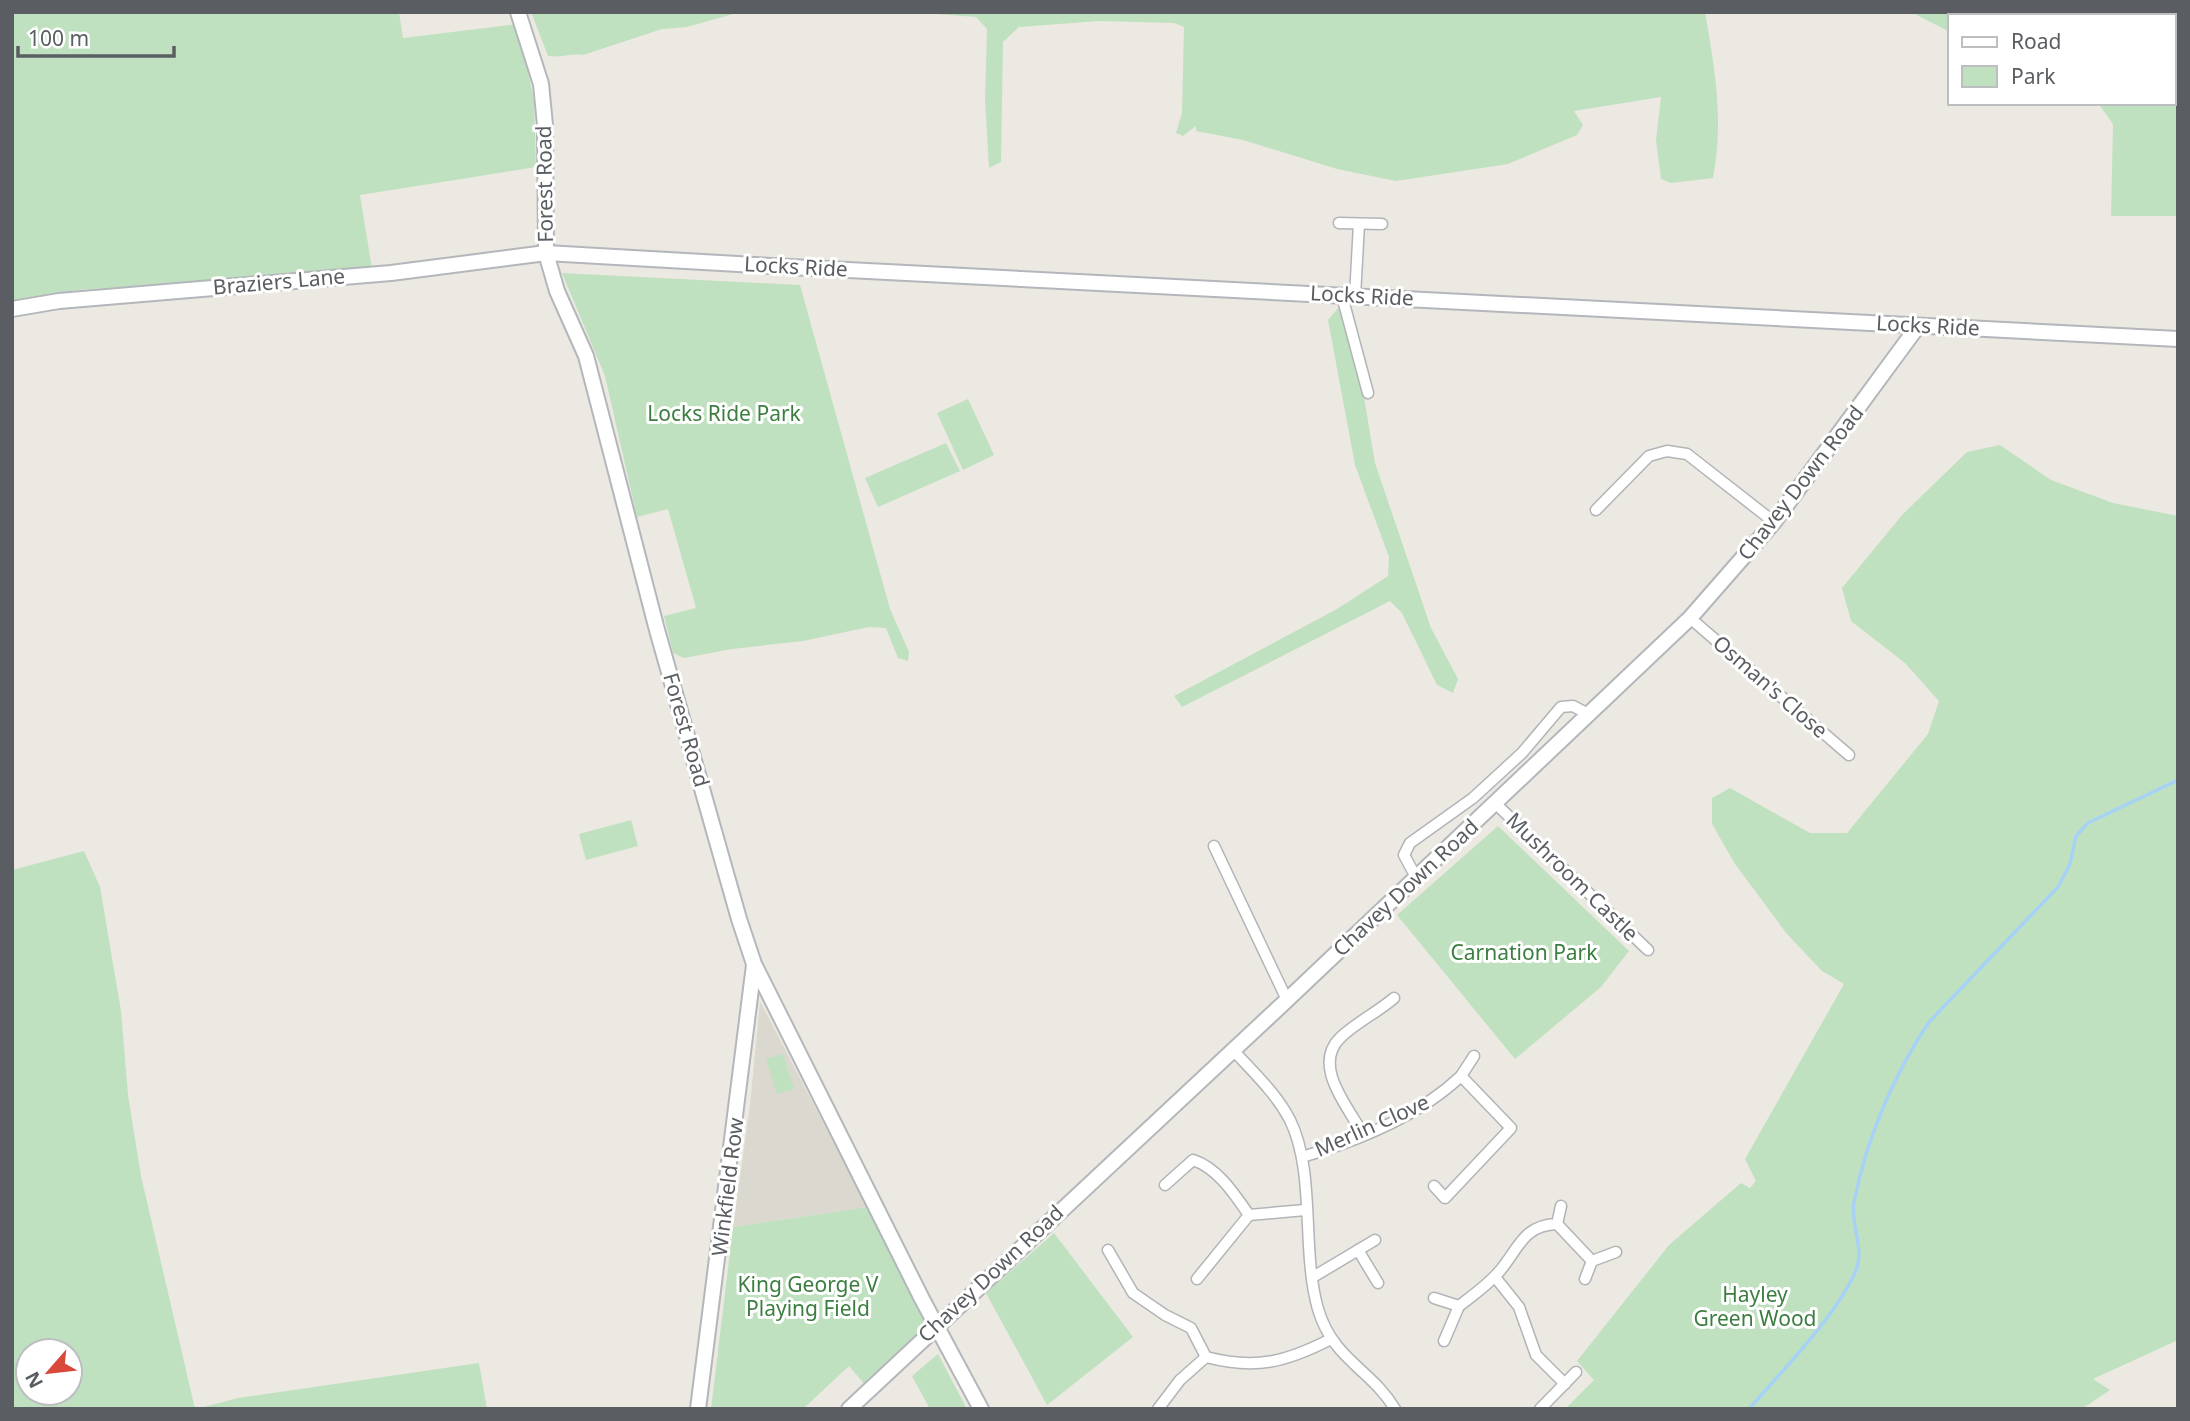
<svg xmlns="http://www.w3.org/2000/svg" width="2190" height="1421" font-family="'Noto Sans',sans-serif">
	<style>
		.education { fill: #dbd8d0 }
		.green { fill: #c0e1c0; fill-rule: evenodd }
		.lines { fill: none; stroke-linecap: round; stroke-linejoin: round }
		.stream { stroke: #a6d2f6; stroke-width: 3.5 }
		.street-casing { stroke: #b2b4b8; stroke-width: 13 }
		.secondary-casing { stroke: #b3b6bb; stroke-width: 18 }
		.street { stroke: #fff; stroke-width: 10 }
		.secondary { stroke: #fff; stroke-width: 14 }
		.labels { text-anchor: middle; stroke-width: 6; stroke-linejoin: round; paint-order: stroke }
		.street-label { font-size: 21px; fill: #5a5d61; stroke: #fff }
		.park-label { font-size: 21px; fill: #3c7e40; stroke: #fff }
	</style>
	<rect width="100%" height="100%" fill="#ebe9e1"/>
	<!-- education -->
	<polygon class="education" points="760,1002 761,1003 867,1207 733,1227 750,1105"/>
	<!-- green -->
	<g class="green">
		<polygon points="12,12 399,12 403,38 518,24 534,100 536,167 360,195 372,269 77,290 12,301"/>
		<path d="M531,12h209l-53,15 -25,2 -79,26c-12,-2 -23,3 -35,1z"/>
		<path d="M909,12h796c10,58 19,108 8,166l-42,5 -10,-4 -5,-39 5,-43 -87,14 9,14 -6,10 -69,29 -112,17 -59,-12 -94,-29 -47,-9v-5l-13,10 -7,-3 6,-20 2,-86 -10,-4 -75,-2 -80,6 -16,15 -2,120 -12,6 -4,-67 2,-72 -11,-12z"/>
		<polygon points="1911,12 2178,12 2178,216 2111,216 2113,124 2098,103 2174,103 2174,16 1950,16 1950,32"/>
		<polygon points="562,273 800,285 890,609 909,652 908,661 898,658 886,628 869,627 803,641 732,649 684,658 673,653 664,616 696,608 668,509 637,517 605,376"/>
		<polygon points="1339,307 1351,320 1375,463 1431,628 1458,679 1453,693 1437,685 1402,613 1390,601 1182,707 1174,696 1337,609 1388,576 1389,557 1355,465 1328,320"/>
		<polygon points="968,399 994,455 963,470 937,413"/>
		<polygon points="946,443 960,471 878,507 865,478"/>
		<polygon points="2000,445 2051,480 2113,503 2178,516 2178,1340 2093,1379 2110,1390 2082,1409 1565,1409 1594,1380 1577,1361 1669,1245 1741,1183 1750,1188 1756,1181 1745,1159 1844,984 1822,971 1787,934 1735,864 1712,824 1712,798 1730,788 1810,833 1847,833 1928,734 1939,701 1905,663 1851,621 1842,588 1903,514 1967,452"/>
		<polygon points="631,820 638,846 586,860 579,834"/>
		<polygon points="1498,826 1629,951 1601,987 1515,1059 1397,915"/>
		<path d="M84,851l16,36 21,124 7,84 13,81 54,233h-183v-539zM28,1351h42v42h-42z"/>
		<polygon points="783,1054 794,1089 777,1094 766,1059"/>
		<polygon points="867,1207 927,1326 866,1386 849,1366 803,1409 711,1409 733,1227"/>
		<polygon points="1054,1233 1133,1337 1047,1405 986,1293"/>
		<polygon points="938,1354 967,1409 930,1409 912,1376"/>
		<polygon points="479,1363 487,1409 196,1409 238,1398"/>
	</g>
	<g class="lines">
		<!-- stream -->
		<path class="stream" d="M1749,1409c32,-37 89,-95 107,-139 9,-22 -6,-45 -2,-68 12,-62 40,-128 75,-180l129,-135 12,-23 6,-28 12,-13 90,-43"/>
		<!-- street casing -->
		<g class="street-casing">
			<g id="street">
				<polyline points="1339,223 1382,224"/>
				<polyline points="1342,296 1368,393"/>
				<polyline points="1355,296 1359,224"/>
				<polyline points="1596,510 1649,456 1667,451 1687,454 1774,522"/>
				<polyline points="1690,618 1849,755"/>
				<polyline points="1496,804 1648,950"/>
				<polyline points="1214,846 1287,1000"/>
				<polyline points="1416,877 1404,855 1410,843 1473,798 1522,753 1561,707 1573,706 1590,715"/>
				<path d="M1233,1050c20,22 43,43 57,70 26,53 11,130 28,189 15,51 53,60 77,100"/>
				<polyline points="1461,1076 1474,1056"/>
				<path d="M1363,1134c-15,-27 -52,-69 -22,-97 16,-15 37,-25 53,-39"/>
				<path d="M1302,1157c55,-16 117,-41 159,-81l50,52 -66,70 -11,-12"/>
				<path d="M1165,1185l28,-25c25,8 42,35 56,55l-52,64"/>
				<polyline points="1249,1215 1305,1210"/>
				<polyline points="1557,1224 1592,1261"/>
				<path d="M1108,1250l25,43 32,22 26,13 15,29c50,13 80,5 125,-18"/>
				<polyline points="1358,1250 1378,1283"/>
				<polyline points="1313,1277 1375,1240"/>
				<polyline points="1495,1277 1519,1307 1536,1355 1565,1384"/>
				<polyline points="1585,1279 1592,1261 1616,1252"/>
				<polyline points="1434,1298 1459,1306 1444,1341"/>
				<path d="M1459,1306c13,-10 27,-20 38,-32 21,-22 24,-49 60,-50l4,-18"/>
				<polyline points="1158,1409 1180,1380 1206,1357"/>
				<polyline points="1540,1409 1576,1372"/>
			</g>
		</g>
		<!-- secondary casing -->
		<g class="secondary-casing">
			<g id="secondary">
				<polyline points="518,12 541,84 545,125 546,253 557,291 586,356 657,630 739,919 754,964 922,1299 981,1409"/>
				<polyline points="12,309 59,301 391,273 546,253 790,267 2178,339"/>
				<polyline points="698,1409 754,965"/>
				<polyline points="849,1409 1287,1000 1690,618 1774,522 1918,326"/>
			</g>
		</g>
		<!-- street -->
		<use href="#street" class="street"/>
		<!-- secondary -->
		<use href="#secondary" class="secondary"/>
	</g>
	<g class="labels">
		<!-- street labels -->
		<g class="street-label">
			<text transform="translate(545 184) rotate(-91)" y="7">Forest Road</text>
			<text transform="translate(796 267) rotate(3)" y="7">Locks Ride</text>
			<text transform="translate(279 282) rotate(-5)" y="7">Braziers Lane</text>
			<text transform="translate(1362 296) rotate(3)" y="7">Locks Ride</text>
			<text transform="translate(1928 326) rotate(3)" y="7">Locks Ride</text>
			<text transform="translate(1801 483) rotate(-52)" y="7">Chavey Down Road</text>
			<text transform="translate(1770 687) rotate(41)" y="7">Osman's Close</text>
			<text transform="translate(686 730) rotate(74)" y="7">Forest Road</text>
			<text transform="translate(1572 877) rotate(44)" y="7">Mushroom Castle</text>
			<text transform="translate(1406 888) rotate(-43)" y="7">Chavey Down Road</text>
			<text transform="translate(1372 1126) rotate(-24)" y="7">Merlin Clove</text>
			<text transform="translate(728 1187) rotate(-83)" y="7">Winkfield Row</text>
			<text transform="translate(991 1274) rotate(-43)" y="7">Chavey Down Road</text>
		</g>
		<!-- park labels -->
		<g class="park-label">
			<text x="724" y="421">Locks Ride Park</text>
			<text x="1524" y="960">Carnation Park</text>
			<text x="808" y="1292">King George V<tspan x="808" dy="24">Playing Field</tspan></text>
			<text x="1755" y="1302">Hayley<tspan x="1755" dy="24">Green Wood</tspan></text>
		</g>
	</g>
	<!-- border -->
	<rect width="2190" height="1421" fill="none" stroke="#5a5d61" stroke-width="28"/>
	<!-- legend -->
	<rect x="1948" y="14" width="228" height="91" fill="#ffffff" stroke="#bdbec0" stroke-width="2"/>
	<rect x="1962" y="37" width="35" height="10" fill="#ffffff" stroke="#bdbec0" stroke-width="2"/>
	<text x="2011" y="49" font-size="21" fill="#5a5d61">Road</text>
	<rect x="1962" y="66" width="35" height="21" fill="#c0e1c0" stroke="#bdbec0" stroke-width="2"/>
	<text x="2011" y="84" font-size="21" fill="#5a5d61">Park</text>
	<!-- north arrow -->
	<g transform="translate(49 1372) rotate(242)"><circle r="33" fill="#ffffff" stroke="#bdbec0" stroke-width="2"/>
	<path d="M0-5L12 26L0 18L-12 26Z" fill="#d8493b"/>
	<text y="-10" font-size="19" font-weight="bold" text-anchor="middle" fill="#5a5d61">N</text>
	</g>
	<!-- scale -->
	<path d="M18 46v10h156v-10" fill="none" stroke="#5a5d61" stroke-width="3.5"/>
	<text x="28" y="46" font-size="21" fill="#5a5d61" stroke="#ffffff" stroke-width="5" paint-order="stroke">100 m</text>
</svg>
